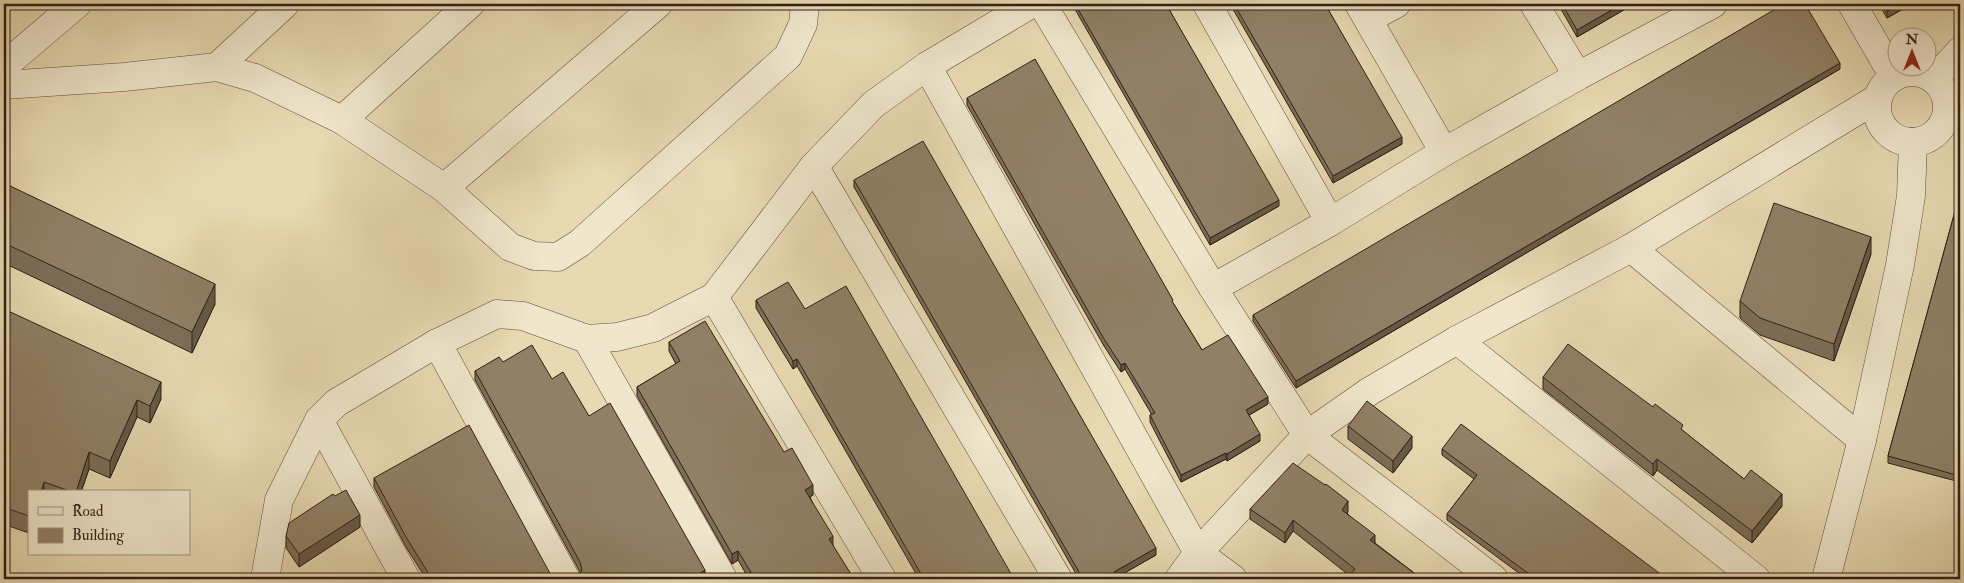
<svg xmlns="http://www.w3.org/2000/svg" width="1964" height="583" font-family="'IM FELL Double Pica',serif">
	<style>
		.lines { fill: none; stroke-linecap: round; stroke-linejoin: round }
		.street-casing { stroke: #5e4e3c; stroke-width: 29 }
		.street { stroke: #efe6cc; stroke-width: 28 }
		.wall { fill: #7c6e58; stroke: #311f15 }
		.shaded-wall { fill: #655a47; stroke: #311f15 }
		.building { fill: #908066; stroke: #311f15 }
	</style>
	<rect width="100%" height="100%" fill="#e7d9b1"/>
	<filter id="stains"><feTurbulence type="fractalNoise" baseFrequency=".004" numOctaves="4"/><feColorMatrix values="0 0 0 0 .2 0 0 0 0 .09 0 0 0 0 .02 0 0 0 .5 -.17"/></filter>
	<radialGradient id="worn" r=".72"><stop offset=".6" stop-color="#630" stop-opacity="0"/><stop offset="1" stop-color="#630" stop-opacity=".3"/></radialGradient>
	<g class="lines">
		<!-- street casing -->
		<g class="street-casing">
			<g id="street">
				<polyline points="1042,4 1213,288 1307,435 1494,579"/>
				<polyline points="1207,4 1330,222"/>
				<polyline points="1359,4 1444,152"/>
				<polyline points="1534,4 1578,76"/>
				<polyline points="1852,4 1894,77"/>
				<polyline points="1368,19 1396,4"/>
				<polyline points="4,66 77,4"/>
				<polyline points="927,66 1198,553 1233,579"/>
				<polyline points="217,67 285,4"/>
				<circle cx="1912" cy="107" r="35"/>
				<polyline points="1934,79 1960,51"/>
				<polyline points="4,85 124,77 217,67 255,78 342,120 444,188 510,247 534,256 558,257 580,243 788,56 803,24 805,4"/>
				<polyline points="342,120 470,4"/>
				<polyline points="814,166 1058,579"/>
				<polyline points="444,188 658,4"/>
				<polyline points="1631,248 1862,440"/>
				<polyline points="1213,288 1330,222 1444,152 1578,76 1713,4"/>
				<polyline points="714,297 882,579"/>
				<polyline points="587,339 723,579"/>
				<polyline points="1457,340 1756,579"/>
				<polyline points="437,343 566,579"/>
				<polyline points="319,420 406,579"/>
				<polyline points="265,579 279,500 319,420 336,403 437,343 497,314 523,316 587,339 617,337 653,328 714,297 814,166 874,104 927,66 1031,4"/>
				<polyline points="1179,579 1198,553 1307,435 1370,391 1457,340 1631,248 1878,98"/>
				<polyline points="1826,579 1862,440 1900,265 1911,196 1913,142"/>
			</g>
		</g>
		<!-- street -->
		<use href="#street" class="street"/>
	</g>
	<!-- wall -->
	<g class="wall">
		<polygon points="1072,4 1166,4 1279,206 1210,245"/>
		<polygon points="1230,4 1325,4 1402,144 1333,183"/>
		<polygon points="1558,4 1634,4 1577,37"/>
		<polygon points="1879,4 1912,4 1887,18"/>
		<polygon points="1840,69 1296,388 1253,321 1253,315"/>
		<polygon points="967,98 1173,303 1202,350 1268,404 1249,415 1260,441 1227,461 1226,459 1181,482 1150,422 1150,415 1152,415 1125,369 1121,372 1104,346 967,105"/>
		<polygon points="854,180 1156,555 1117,577 1118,579 1079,579 854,187"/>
		<polygon points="4,183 215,304 192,353 4,263"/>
		<polygon points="1960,193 1960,482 1888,463 1888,456"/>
		<polygon points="1871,254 1834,361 1760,335 1740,318 1740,301"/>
		<polygon points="756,300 805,309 1014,579 919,579 797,366 793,369 756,308"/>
		<polygon points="4,309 161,399 150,423 137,417 110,478 89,469 81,492 29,492 29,533 6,525 4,531"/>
		<polygon points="669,342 784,452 813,495 810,497 833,546 854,579 749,579 738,560 732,564 637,396 637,387 676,364 669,351"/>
		<polygon points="503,362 552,379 589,416 705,579 579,578 580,574 580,572 475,380 475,371"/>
		<polygon points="1543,377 1683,431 1744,479 1782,506 1752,543 1657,470 1653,476 1543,389"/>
		<polygon points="1348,426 1412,448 1393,473 1348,439"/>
		<polygon points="1442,449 1667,579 1527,579 1447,520 1447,514 1474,479 1442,455"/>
		<polygon points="374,478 552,577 554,579 426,579 406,547 374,487"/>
		<polygon points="335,496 360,527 299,567 286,548 286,536"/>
		<polygon points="1250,509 1348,512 1347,513 1375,543 1422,579 1350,579 1350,576 1293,531 1285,543 1250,519"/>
	</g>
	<!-- shaded-wall -->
	<g class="shaded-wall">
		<polygon points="1622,4 1634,4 1577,37 1577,30"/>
		<polygon points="1900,4 1912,4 1887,18 1887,11"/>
		<polygon points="1840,63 1840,69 1296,388 1296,381"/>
		<polygon points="1402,137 1402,144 1333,183 1333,176"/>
		<polygon points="1279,200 1279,206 1210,245 1210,238"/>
		<polygon points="1871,237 1871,254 1834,361 1834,344"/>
		<polygon points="215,284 215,304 192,353 192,332"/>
		<polygon points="797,359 797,366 793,369 793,361"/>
		<polygon points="1125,363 1125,369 1121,372 1121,365"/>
		<polygon points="161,382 161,399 150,423 150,406"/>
		<polygon points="1268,397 1268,404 1246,417 1246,410"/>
		<polygon points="137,400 137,417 110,478 110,461"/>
		<polygon points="1260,434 1260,441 1227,461 1227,454"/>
		<polygon points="1412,436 1412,448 1393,473 1393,461"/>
		<polygon points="89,452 89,469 81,492 76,492"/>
		<polygon points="1226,453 1226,459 1181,482 1181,475"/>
		<polygon points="1657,459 1657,470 1653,476 1653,464"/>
		<polygon points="44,482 44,492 41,492"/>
		<polygon points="813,485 813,495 805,499 805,490"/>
		<polygon points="1782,494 1782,506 1752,543 1752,531"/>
		<polygon points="1348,501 1348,512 1342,520 1342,510"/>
		<polygon points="6,508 6,525 4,531 4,514"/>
		<polygon points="360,515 360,527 299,567 299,554"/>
		<polygon points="1293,520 1293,531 1285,543 1285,533"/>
		<polygon points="1375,535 1375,545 1370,540"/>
		<polygon points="833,536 833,546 829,539"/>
		<polygon points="1156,548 1156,555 1114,579 1114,572"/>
		<polygon points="738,551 738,560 732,564 732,554"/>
		<polygon points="705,570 705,579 694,579 694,577"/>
	</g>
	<!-- building -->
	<g class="building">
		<polygon points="1075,4 1166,4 1279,200 1210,238"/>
		<polygon points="1234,4 1325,4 1402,137 1333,176"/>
		<polygon points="1562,4 1622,4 1577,30"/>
		<polygon points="1784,4 1805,4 1840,63 1296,381 1253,315"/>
		<polygon points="1883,4 1900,4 1887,11"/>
		<polygon points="1035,59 1173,300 1172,301 1202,350 1228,335 1268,397 1246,410 1260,434 1227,454 1226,453 1181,475 1150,415 1155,413 1125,363 1121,365 1104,339 967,98"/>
		<polygon points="923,141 1156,548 1114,572 1118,579 1083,579 854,180"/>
		<polygon points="4,183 215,284 192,332 4,243"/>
		<polygon points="1960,193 1960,476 1888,456"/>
		<polygon points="1774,203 1871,237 1834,344 1760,318 1740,301"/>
		<polygon points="788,282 805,309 846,286 1014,579 924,579 797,359 793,361 756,300"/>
		<polygon points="4,309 161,382 150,406 137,400 110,461 89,452 76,492 72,492 44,482 41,492 29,492 29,516 6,508 4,514"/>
		<polygon points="705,321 784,452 792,448 813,485 805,490 833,536 829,539 854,579 755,579 738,551 732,554 637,387 680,361 669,342"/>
		<polygon points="1568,344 1653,407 1655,404 1683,425 1681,429 1744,479 1751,470 1782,494 1752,531 1657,459 1653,464 1543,377"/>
		<polygon points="532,345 552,379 563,372 589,416 610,403 705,570 694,577 695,579 578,579 579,578 582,570 580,562 475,371 499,357 503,362"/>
		<polygon points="1367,401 1412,436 1393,461 1348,426"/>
		<polygon points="1461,424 1667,579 1536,579 1447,514 1477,475 1442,449"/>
		<polygon points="469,425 552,577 554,579 432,579 406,537 374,478"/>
		<polygon points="1293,463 1325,485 1326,484 1348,501 1342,510 1375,535 1370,540 1422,579 1355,579 1350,575 1355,569 1293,520 1285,533 1250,509"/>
		<polygon points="346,490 360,515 299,554 286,536 289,523 333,494 335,496"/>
	</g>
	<!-- margin -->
	<rect width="1964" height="583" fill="none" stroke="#e7d9b1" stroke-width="20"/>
	<rect x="5" y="5" width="1954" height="573" fill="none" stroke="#311f15" stroke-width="2.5"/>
	<rect x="10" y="10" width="1944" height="563" fill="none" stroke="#311f15"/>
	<!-- legend -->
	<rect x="28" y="490" width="162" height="65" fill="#efe6cc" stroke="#a39683"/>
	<rect x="38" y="507" width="25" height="8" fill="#efe6cc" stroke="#a39683"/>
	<text x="72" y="516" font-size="15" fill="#311f15">Road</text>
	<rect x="38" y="528" width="25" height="15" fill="#908066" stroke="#a39683"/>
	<text x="72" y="540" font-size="15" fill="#311f15">Building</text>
	<!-- north arrow -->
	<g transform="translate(1912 52)"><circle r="24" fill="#efe6cc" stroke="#a39683"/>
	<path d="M0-4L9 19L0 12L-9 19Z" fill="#8f2418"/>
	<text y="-8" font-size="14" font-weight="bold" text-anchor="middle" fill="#311f15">N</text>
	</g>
	<rect width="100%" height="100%" filter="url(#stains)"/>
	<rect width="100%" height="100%" fill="url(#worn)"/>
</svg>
